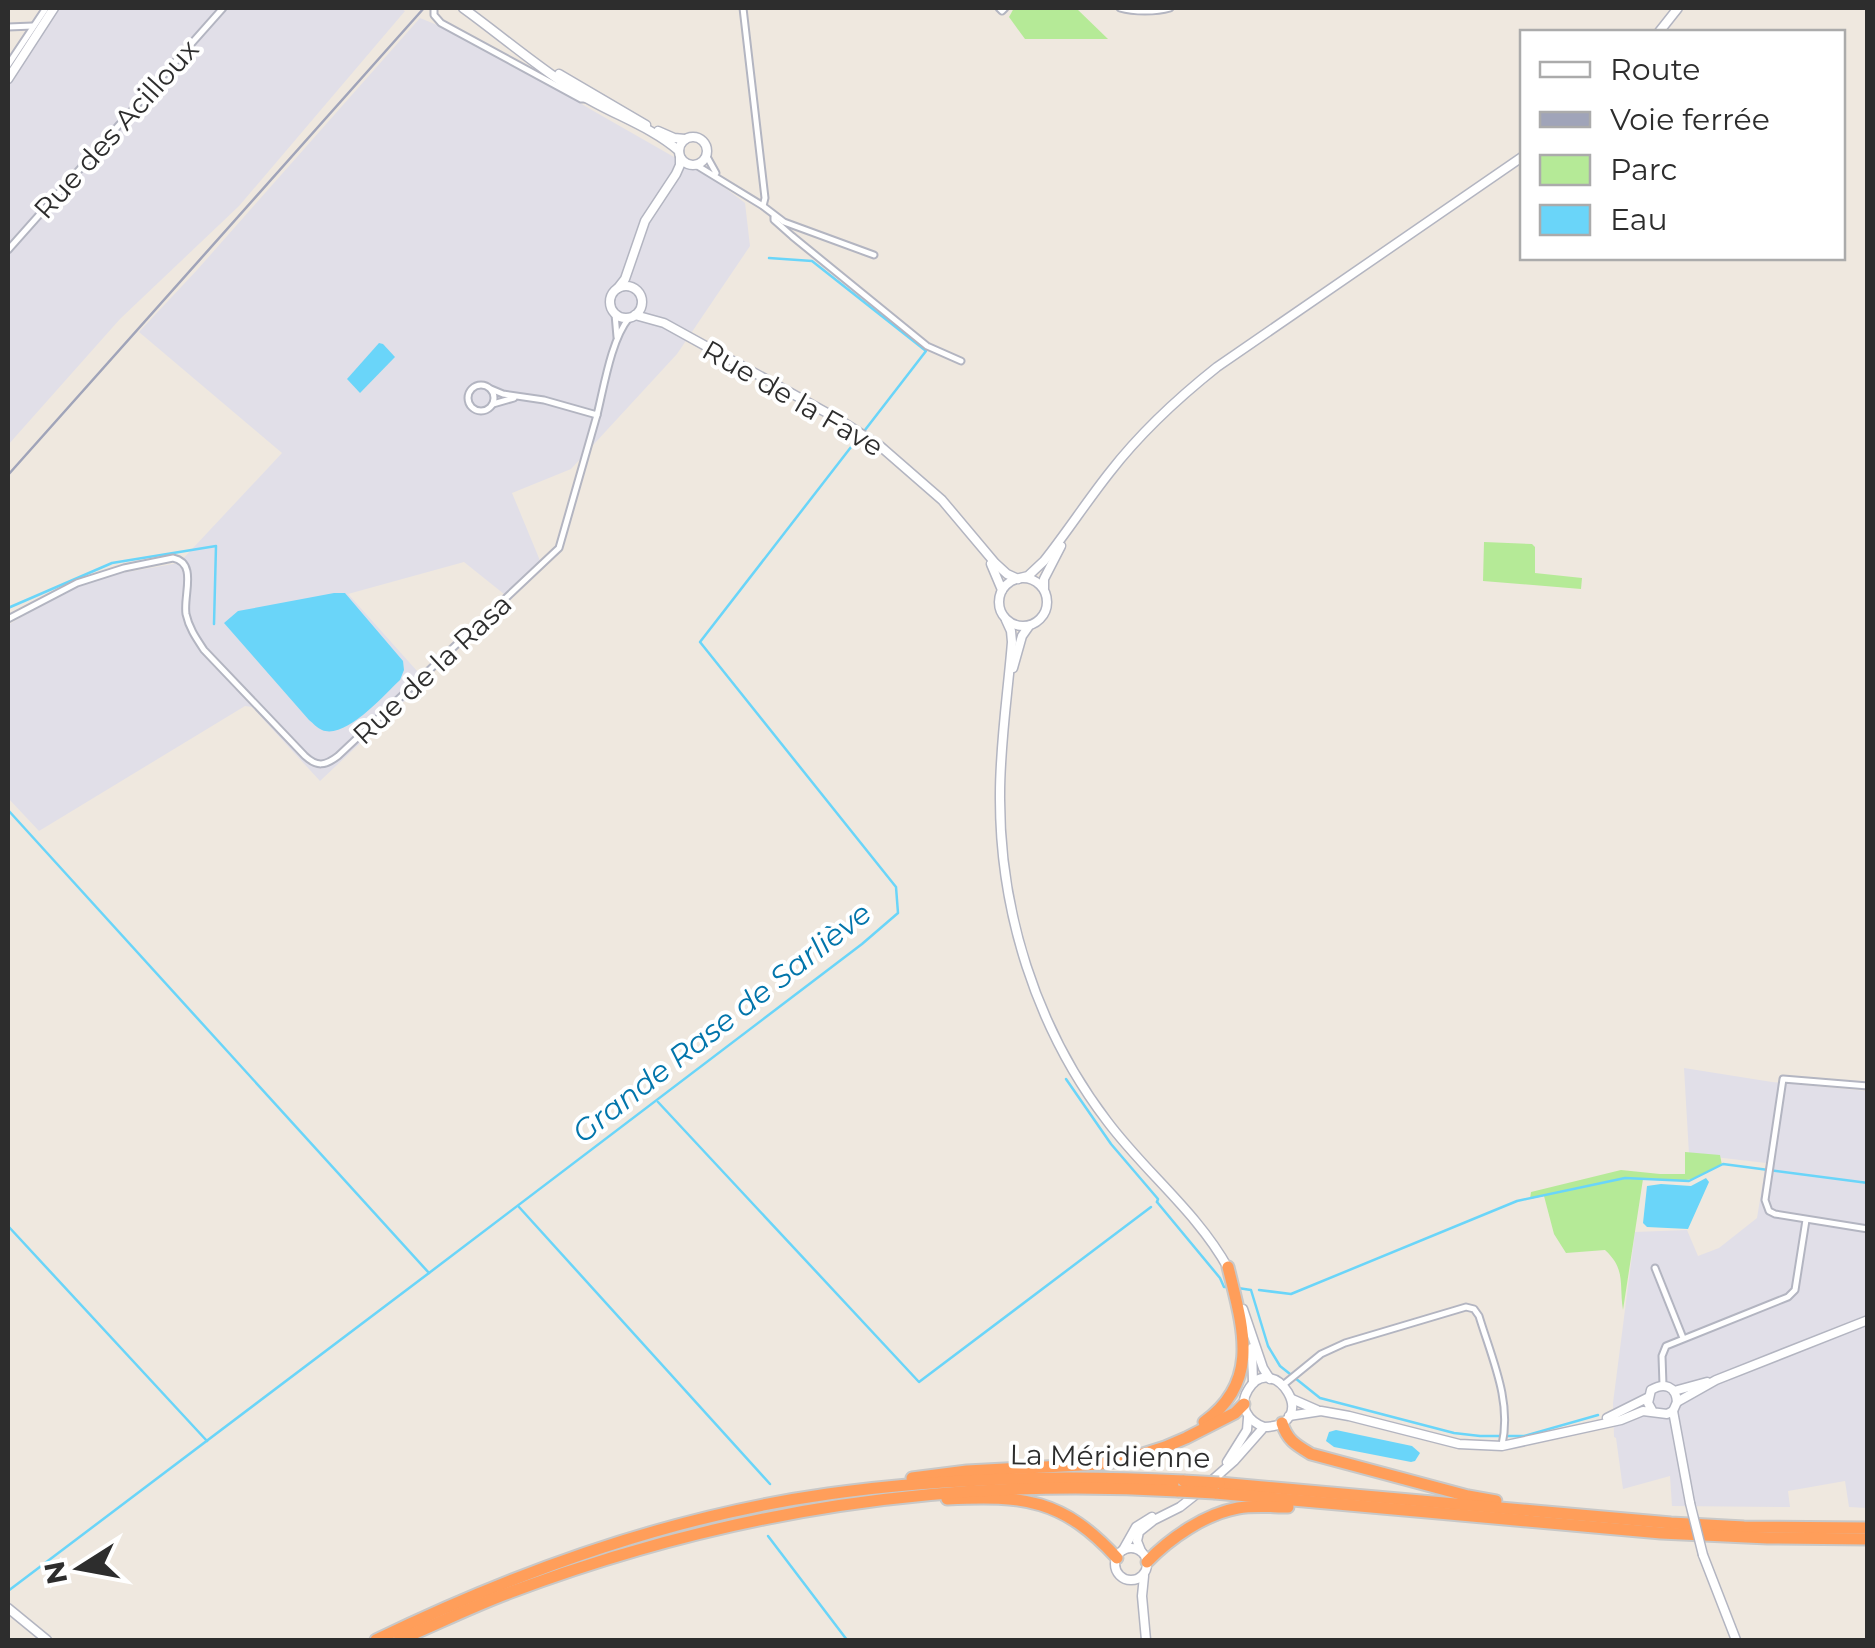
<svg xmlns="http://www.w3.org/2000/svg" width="1875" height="1648" font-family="Montserrat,sans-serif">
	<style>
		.industrial { fill: #e1dfe8 }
		.green { fill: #b5ea97 }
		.water { fill: #6ad5f9 }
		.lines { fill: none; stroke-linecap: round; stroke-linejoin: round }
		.stream { stroke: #6ad5f9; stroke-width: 2.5 }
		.street-casing { stroke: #b3b5c1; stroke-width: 9 }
		.secondary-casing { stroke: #b3b5c1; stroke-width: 11 }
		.highway-casing { stroke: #c8c8c8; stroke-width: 15 }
		.street { stroke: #fff; stroke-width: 5 }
		.secondary { stroke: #fff; stroke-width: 8 }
		.highway { stroke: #ff9e5a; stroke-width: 11 }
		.rail { stroke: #a0a4b9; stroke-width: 2.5 }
		.secondary-bridge-casing { stroke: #b3b5c1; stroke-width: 11; stroke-linecap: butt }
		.highway-bridge-casing { stroke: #c8c8c8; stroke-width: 15; stroke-linecap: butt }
		.secondary-bridge { stroke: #fff; stroke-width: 8 }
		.highway-bridge { stroke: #ff9e5a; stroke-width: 11 }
		.labels { text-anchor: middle; stroke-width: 8; stroke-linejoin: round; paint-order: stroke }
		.street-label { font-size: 28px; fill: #2d2d2d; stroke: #fff }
		.water-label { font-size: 30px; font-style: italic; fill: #0275ab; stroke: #fff }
	</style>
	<rect width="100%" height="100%" fill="#efe8df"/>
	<!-- industrial -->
	<g class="industrial">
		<polygon points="60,8 399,8 405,11 239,206 120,319 8,445 8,87"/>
		<polygon points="420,18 464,36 523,68 590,109 716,181 745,203 750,246 677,354 571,469 512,493 541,563 504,594 464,562 348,594 426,681 320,781 252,707 245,706 39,831 8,798 8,625 63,592 116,574 179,563 282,453 139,332 197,270"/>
		<polygon points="1684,1068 1772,1082 1867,1091 1867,1508 1849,1507 1845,1481 1788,1491 1790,1507 1672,1506 1670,1476 1623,1489 1616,1438 1614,1437 1613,1403 1635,1232 1687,1230 1698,1256 1719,1248 1757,1218 1766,1163 1689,1154"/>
	</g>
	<!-- green -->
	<g class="green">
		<polygon points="1014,8 1076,8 1108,39 1025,39 1009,17"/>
		<polygon points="1484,542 1532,544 1535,547 1535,573 1582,578 1581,589 1483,581"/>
		<path d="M1685,1152l35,3 2,10 -28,14 -17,2 -34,-2 -20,131c-4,-26 3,-41 -18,-60l-39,3 -12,-19 -10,-38 -14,3 1,-7 90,-22 39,4h25z"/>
	</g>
	<!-- water -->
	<g class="water">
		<polygon points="379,343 383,344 395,357 360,393 347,379"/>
		<path d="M334,593h11l58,68 1,9 -4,10c-16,15 -55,60 -78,50 -5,-2 -9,-7 -13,-10l-85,-97 14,-12z"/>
		<polygon points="1706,1178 1709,1182 1688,1229 1647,1227 1643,1223 1647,1186 1661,1184 1691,1186"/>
		<polygon points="1336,1430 1412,1446 1420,1453 1415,1461 1411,1462 1334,1447 1326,1441 1329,1432"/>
	</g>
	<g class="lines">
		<!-- stream -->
		<g class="stream">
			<polyline points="769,258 812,261 926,351 865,430"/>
			<polyline points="8,608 112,563 216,546 214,624"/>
			<polyline points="8,810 429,1273 8,1591"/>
			<polyline points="1066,1079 1111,1144 1158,1199 1157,1202"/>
			<polyline points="658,1102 919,1382 1151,1207"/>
			<polyline points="1157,1202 1220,1278 1224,1287 1228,1287"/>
			<polyline points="519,1207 770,1484"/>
			<polyline points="8,1226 207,1441"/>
			<polyline points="429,1273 862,944 898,913 896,887 700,642 858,438"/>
			<polyline points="1238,1288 1251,1290 1268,1346 1280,1366 1320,1398 1454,1433 1480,1436 1524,1436 1598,1415"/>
			<polyline points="1259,1290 1291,1294 1517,1201 1625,1178 1689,1181 1723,1164 1868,1183"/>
			<polyline points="768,1536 847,1640"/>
		</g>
		<!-- street casing -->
		<g class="street-casing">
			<g id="street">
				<polyline points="434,8 434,15 441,23 581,99 585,99"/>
				<polyline points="743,8 765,198 763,206"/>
				<polyline points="999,8 1002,11 1005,8"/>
				<path d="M1120,8c14,4 36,4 50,0"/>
				<polyline points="8,27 33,26"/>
				<polyline points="8,65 46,8"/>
				<polyline points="706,155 716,173"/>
				<polyline points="696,165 763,206 784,222 874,255"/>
				<polyline points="774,217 774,220 792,236 927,346 961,361"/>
				<polyline points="8,250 223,8"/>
				<polyline points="615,314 617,337"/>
				<circle cx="481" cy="398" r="13"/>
				<path d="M491,389l12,5 41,6 53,15c7,-28 14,-75 32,-97"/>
				<polyline points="493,404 514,398"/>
				<path d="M8,619l69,-36 47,-15 49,-10c25,5 10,37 13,56 3,14 10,24 18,36l101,106c12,11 20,10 33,0l221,-208 38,-133"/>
				<polyline points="1868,1086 1783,1079 1765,1200 1769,1211 1775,1214 1868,1229"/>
				<polyline points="1655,1268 1683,1338"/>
				<path d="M1283,1385l38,-31 24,-11 121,-36 8,2 5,7c13,43 33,85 23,129"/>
				<polyline points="1663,1385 1662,1356 1666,1346 1788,1297 1795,1290 1806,1220"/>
			</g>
		</g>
		<!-- secondary casing -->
		<g class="secondary-casing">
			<g id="secondary">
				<path d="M463,8c40,29 78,62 120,88 31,19 69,31 96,55"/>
				<polyline points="1659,32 1678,8"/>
				<polyline points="559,74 646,125"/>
				<polyline points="8,79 54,8"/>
				<polyline points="658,131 674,138 685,139"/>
				<circle cx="693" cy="151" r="14"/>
				<circle cx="626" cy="302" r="16"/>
				<polyline points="618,288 625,279 645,221 676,174 680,165 680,157"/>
				<polyline points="635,315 664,323 838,419 880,446 942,500 995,563 1007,574 1018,579"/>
				<polyline points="991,564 1002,590"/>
				<circle cx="1023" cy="602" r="24"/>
				<path d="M1020,578l8,-2 16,-15c23,-29 43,-60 66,-89 31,-40 68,-74 107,-105l305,-210"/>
				<polyline points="1044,588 1044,579 1061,546"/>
				<path d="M1006,620l5,11 1,11c-4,50 -12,101 -12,152 -1,116 36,234 107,327 38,51 90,91 121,147"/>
				<polyline points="1013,668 1022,636 1029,626"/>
				<polyline points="1243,1309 1263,1368 1270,1379"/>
				<polyline points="1252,1348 1253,1383"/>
				<polyline points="1674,1391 1707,1382"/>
				<polyline points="1292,1399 1317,1410"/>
				<polyline points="1677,1402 1716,1380 1868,1320"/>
				<polyline points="1673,1411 1690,1503"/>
				<path d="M1289,1416l32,-5 28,5 110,28 43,2 119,-26 22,-9 24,3 6,-3 4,-9c-1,-16 -13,-20 -26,-12l-3,13 5,9"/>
				<polyline points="1607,1418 1647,1398"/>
				<polyline points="1227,1462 1247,1430 1248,1418"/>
				<path d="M1209,1483l25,-22 30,-34c60,-1 9,-79 -16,-37 -10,16 0,31 16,37"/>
				<circle cx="1131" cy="1564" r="16"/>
				<polyline points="1123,1550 1136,1527 1152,1517"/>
				<polyline points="1141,1551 1137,1541 1139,1532 1154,1520 1180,1507 1199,1492"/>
				<polyline points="1703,1555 1736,1640"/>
				<polyline points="1144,1576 1142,1596 1146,1640"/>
				<polyline points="8,1608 47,1640"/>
			</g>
		</g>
		<!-- highway casing -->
		<g class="highway-casing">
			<g id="highway">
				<path d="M1204,1422c58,-41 38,-97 24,-155"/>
				<path d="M1282,1423c5,17 14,22 29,31l157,42 28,5"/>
				<polyline points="912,1478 967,1471 1100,1464 1124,1460 1165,1447 1186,1438 1235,1413 1244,1404"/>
				<polyline points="1219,1483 1671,1523 1744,1527 1868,1528"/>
				<polyline points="1215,1493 1661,1533 1768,1538 1868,1539"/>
				<path d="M947,1499c77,-4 116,0 170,59"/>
				<path d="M1147,1562c23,-24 58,-48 91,-54 16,-3 34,-1 50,-1"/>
				<path d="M376,1640c142,-69 295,-124 452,-146 119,-17 237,-19 356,-13"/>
				<path d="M399,1640c38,-16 74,-34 112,-48 219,-82 434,-115 667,-101"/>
			</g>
		</g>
		<!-- street -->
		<use href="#street" class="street"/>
		<!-- secondary -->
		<use href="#secondary" class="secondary"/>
		<!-- highway -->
		<use href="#highway" class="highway"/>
		<!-- rail -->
		<polyline class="rail" points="8,475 424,8"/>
		<!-- secondary-bridge casing -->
		<g class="secondary-bridge-casing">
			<polyline id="secondary-bridge" points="1690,1503 1703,1555"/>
		</g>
		<!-- highway-bridge casing -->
		<g class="highway-bridge-casing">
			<g id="highway-bridge">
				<polyline points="1184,1481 1219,1483"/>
				<polyline points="1178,1491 1215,1493"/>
			</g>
		</g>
		<!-- secondary-bridge -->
		<use href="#secondary-bridge" class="secondary-bridge"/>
		<!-- highway-bridge -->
		<use href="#highway-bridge" class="highway-bridge"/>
	</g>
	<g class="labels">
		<!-- street labels -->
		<g class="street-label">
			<text transform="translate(116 129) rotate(-48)" y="10">Rue des Acilloux</text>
			<text transform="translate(793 398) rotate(30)" y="10">Rue de la Fave</text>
			<text transform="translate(432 669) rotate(-43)" y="10">Rue de la Rasa</text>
			<text transform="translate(1110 1456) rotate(1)" y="10">La Méridienne</text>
		</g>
		<!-- water labels -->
		<g class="water-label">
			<text transform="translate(722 1023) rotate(-38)" y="10">Grande Rase de Sarliève</text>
		</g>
	</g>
	<!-- border -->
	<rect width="1875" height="1648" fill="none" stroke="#2d2d2d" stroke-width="20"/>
	<!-- legend -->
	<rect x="1520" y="30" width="325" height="230" fill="#ffffff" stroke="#ababab" stroke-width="2.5"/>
	<rect x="1540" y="62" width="50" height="15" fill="#ffffff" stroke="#ababab" stroke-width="2.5"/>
	<text x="1610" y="80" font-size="30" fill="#2d2d2d">Route</text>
	<rect x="1540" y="112" width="50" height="15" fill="#a0a4b9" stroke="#ababab" stroke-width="2.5"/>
	<text x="1610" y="130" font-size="30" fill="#2d2d2d">Voie ferrée</text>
	<rect x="1540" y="155" width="50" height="30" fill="#b5ea97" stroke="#ababab" stroke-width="2.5"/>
	<text x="1610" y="180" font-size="30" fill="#2d2d2d">Parc</text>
	<rect x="1540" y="205" width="50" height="30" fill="#6ad5f9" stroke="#ababab" stroke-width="2.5"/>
	<text x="1610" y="230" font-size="30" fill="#2d2d2d">Eau</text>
	<!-- north arrow -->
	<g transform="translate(80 1568) rotate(259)" stroke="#ffffff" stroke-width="8" paint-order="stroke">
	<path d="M0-8L18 38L0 25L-18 38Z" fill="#2d2d2d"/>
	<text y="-15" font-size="28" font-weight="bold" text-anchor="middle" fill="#2d2d2d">N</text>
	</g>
</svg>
